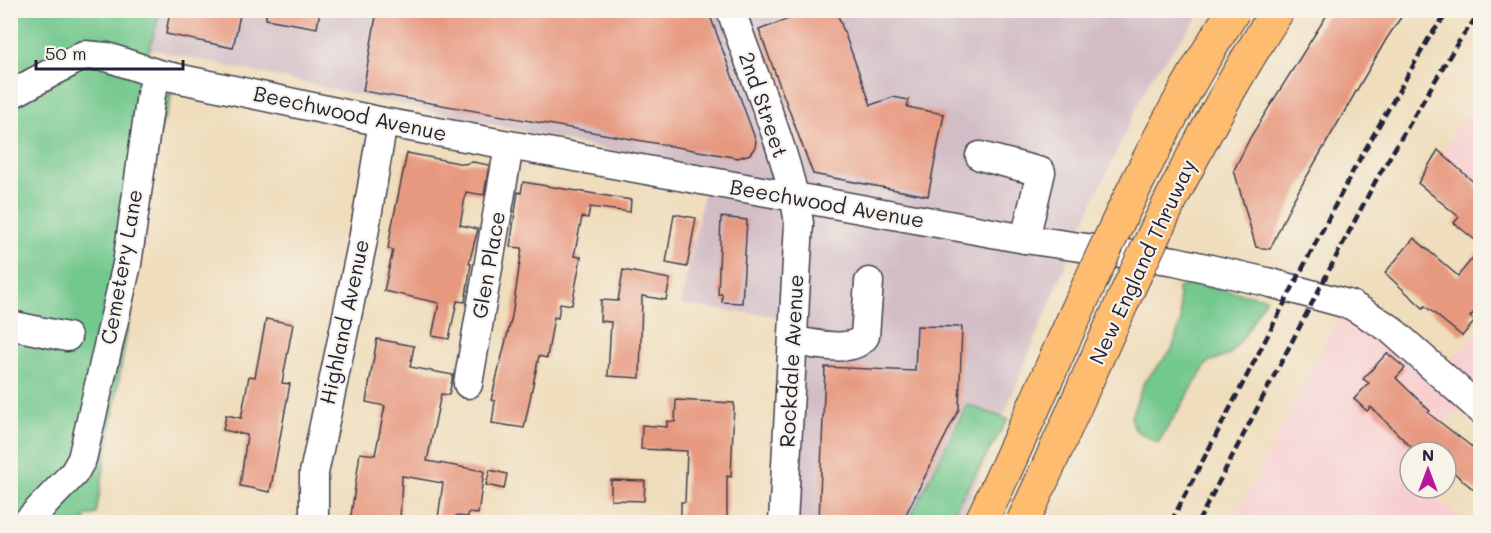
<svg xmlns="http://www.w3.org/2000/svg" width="1491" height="533" font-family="Mali,sans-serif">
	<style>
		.built { fill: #f7cfd1 }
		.industrial { fill: #d2bdc6 }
		.green { fill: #72c88d; stroke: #4a7564; stroke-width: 1.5 }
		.building { fill: #e79980 }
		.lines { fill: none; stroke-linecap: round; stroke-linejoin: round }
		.minor-casing { stroke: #413e4e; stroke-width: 31 }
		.minor { stroke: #fff; stroke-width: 28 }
		.rail { stroke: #22223b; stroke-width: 4.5; stroke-dasharray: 9 4.5; stroke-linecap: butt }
		.highway-bridge-casing { stroke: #413e4e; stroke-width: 35; stroke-linecap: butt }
		.highway-bridge { stroke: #fdbc70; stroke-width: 33 }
		.labels { text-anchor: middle; stroke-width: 4.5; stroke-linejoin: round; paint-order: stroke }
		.street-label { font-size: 21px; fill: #22223b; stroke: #f7f3e8 }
	</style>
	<rect width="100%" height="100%" fill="#f7f3e8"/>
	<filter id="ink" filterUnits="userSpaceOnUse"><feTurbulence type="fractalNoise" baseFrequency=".0167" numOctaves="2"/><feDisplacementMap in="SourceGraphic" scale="12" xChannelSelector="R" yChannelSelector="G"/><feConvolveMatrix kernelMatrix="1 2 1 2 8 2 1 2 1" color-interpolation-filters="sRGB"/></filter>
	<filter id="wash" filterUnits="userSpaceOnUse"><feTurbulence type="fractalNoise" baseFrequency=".008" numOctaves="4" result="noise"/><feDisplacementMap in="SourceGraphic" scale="24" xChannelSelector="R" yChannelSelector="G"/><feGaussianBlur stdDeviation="1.35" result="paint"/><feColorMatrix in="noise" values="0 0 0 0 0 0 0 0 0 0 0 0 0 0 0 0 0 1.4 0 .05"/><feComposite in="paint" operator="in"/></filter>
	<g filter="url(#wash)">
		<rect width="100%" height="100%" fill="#efddbb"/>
		<!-- built -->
		<g class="built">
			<polygon points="1480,92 1480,188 1442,151"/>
			<polygon points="1346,301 1443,369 1480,330 1480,403 1472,396 1414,452 1410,452 1410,456 1401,465 1410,473 1410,488 1426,488 1464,522 1233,522"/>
		</g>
		<!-- industrial -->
		<polygon class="industrial" points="160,10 1203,11 1150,79 1080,230 965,509 955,522 795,522 799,319 681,305 708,172 150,49"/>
		<!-- green -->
		<g class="green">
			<polygon points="10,11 160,11 139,87 172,94 155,147 136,278 96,514 85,516 86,522 11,522"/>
			<polygon points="1190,284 1266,298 1244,336 1229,355 1208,362 1158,443 1135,430 1131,417 1144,382 1172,350 1181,321 1178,288"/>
			<polygon points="967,405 1008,419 947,522 908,522"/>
		</g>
		<g id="blocks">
			<!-- building -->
			<g class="building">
				<polygon points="170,10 241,10 233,48 166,34"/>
				<polygon points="266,10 320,10 317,28 266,19"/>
				<polygon points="377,10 708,10 756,141 755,147 750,154 738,158 363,91"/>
				<polygon points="812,10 836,10 871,105 893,97 909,100 907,107 944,114 928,196 813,174 759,30"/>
				<polygon points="1330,10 1406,10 1387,38 1292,202 1270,249 1256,247 1234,170 1251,136"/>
				<polygon points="1438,150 1480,188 1480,244 1454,223 1459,217 1418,183"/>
				<polygon points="407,153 464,164 473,162 489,165 484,195 466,192 460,225 478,229 469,263 471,264 465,302 457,301 449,339 432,336 439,303 384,291 393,250 388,249 391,230"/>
				<polygon points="523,182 631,200 630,212 590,207 588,218 582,217 574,256 581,257 572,305 560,303 558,318 554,317 547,358 539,356 524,428 492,423 495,401 491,400 512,316 522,248 510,247 518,192 521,193"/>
				<polygon points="674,214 696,218 687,267 666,263"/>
				<polygon points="721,217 747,220 742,303 722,302 722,294 718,294"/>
				<polygon points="1414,238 1458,276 1480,249 1480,305 1470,317 1475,321 1462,336 1425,306 1423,308 1385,273"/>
				<polygon points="623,270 670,279 666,300 642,296 640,378 608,376 611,322 600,321 601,300 618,301"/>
				<polygon points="266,319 293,324 282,383 290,384 270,492 240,486 247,435 223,430 226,415 241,418 249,376 255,377"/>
				<polygon points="917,326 962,327 959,409 902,522 819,521 825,367 915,371"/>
				<polygon points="377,339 414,346 410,367 453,375 449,395 441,394 427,461 484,471 478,514 468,513 468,517 456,516 455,520 438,518 443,483 402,476 400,522 350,522 360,453 375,455 385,406 366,402"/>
				<polygon points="1387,353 1405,368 1396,378 1430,411 1428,413 1480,453 1480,495 1446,466 1446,452 1416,452 1371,407 1367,411 1354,399 1369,383 1363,379"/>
				<polygon points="676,400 734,403 731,477 727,476 727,520 681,520 681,502 685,502 687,451 641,449 642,425 667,427 667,421 675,422"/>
				<polygon points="490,470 507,474 504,489 486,485"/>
				<polygon points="611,480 645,481 644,501 611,500"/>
			</g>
		</g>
	</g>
	<g filter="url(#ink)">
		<use href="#blocks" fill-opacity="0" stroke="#413e4e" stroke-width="1.5"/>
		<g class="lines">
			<!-- minor casing -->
			<g class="minor-casing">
				<g id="minor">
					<path d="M731,10c23,70 57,141 68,213l-16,299"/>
					<polyline points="10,95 84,55 107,57 158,74 383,122 1025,239 1175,261 1267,282 1351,305 1389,328 1480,409"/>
					<polyline points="980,156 1041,172 1025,239"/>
					<polyline points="10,325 67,337"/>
					<path d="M794,341c19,2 58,14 71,-5l4,-54"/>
					<polyline points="468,384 509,146"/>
					<polyline points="27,522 74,473 82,459 127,264 151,94 158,74"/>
					<polyline points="314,522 314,473 363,240 383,122"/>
				</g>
			</g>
			<!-- minor -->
			<use href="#minor" class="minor"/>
			<!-- rail -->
			<g class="rail">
				<polyline points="1171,522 1353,171 1430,36 1450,10"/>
				<polyline points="1198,522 1375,182 1455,47 1480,12"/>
			</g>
			<!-- highway-bridge casing -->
			<g class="highway-bridge-casing">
				<g id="highway-bridge">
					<path d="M981,522c82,-171 149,-352 253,-512"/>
					<path d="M1023,522c80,-173 150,-351 255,-512"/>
				</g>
			</g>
			<!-- highway-bridge -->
			<use href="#highway-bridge" class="highway-bridge"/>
		</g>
	</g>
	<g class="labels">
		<!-- street labels -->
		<g class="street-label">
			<text transform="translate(763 105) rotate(71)" y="7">2nd Street</text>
			<text transform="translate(350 114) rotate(12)" y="7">Beechwood Avenue</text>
			<text transform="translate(827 204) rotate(10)" y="7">Beechwood Avenue</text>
			<text transform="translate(1143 262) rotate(-65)" y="7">New England Thruway</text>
			<text transform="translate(489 265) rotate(-80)" y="7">Glen Place</text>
			<text transform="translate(122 267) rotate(-80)" y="7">Cemetery Lane</text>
			<text transform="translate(345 322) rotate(-78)" y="7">Highland Avenue</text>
			<text transform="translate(792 361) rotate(-87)" y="7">Rockdale Avenue</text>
		</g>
	</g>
	<!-- margin -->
	<rect width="1491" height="533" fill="none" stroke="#f7f3e8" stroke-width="36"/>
	<!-- north arrow -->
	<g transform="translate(1428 470)"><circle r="28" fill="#f7f3e8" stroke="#a29fa3" stroke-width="1.5"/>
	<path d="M0-4.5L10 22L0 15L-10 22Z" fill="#b5179e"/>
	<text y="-9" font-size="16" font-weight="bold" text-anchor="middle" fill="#22223b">N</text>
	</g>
	<!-- scale -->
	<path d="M36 60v9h147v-9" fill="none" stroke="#22223b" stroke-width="3"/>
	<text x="45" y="60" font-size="18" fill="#22223b" stroke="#f7f3e8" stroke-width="4.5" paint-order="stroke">50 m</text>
</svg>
